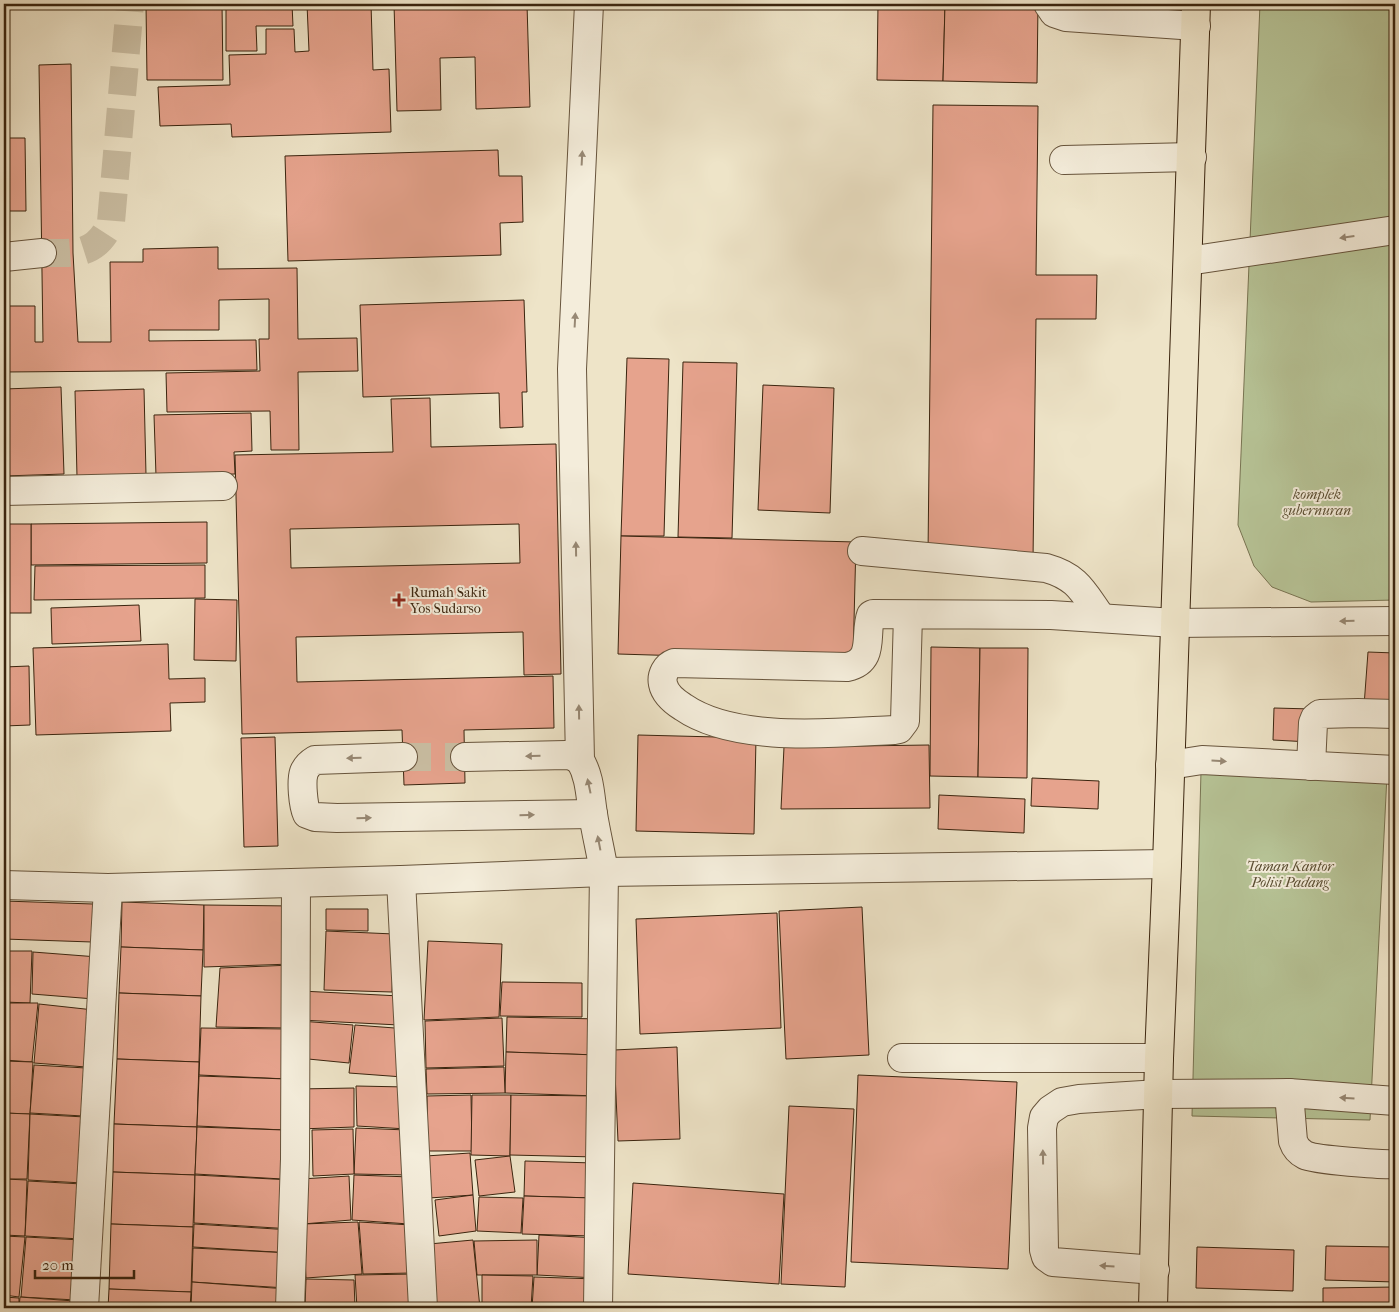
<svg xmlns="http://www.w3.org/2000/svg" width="1399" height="1312" font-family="'IM FELL French Canon',serif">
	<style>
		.green { fill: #b7c497; stroke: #787452 }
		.building { fill: #e6a38d; stroke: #3a240e; fill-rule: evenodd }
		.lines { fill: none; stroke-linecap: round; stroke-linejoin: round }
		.minor-tunnel { stroke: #cabea3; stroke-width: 28; stroke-dasharray: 28 14; stroke-linecap: butt }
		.minor-casing { stroke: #67543c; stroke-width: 30 }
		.major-casing { stroke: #3a240e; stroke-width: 30 }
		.minor { stroke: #f4eddb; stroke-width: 28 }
		.major { stroke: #eee4c8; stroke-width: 28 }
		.oneway { fill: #978874 }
		.poi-dot { fill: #8f2418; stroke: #f4eddb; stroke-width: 2 }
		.labels { text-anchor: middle; stroke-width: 4; stroke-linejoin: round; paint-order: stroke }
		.park-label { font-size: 14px; font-style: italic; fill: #594c30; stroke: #f4eddb }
		.poi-label { font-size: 14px; fill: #3a240e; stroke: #f4eddb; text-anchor: start }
	</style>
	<rect width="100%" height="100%" fill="#eee4c8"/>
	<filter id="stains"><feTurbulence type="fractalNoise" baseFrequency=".004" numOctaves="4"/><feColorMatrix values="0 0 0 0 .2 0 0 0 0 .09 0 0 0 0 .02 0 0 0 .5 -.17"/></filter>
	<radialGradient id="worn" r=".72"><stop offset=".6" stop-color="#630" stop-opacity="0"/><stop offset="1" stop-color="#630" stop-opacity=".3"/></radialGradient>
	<!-- green -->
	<g class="green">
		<polygon points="1260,4 1395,4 1395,600 1311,602 1272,587 1254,566 1238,525"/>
		<polygon points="1201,771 1387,775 1370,1120 1192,1116"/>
	</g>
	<!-- building -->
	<g class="building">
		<polygon points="146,4 222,4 223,80 147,80"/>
		<polygon points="226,4 292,4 293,26 256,26 257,51 226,51"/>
		<polygon points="307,4 371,4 373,70 389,69 391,132 232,137 231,124 160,126 158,87 230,85 229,55 266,54 266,29 294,29 295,52 309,51"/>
		<polygon points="394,4 527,4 530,107 476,109 475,57 440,58 441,110 397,111"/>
		<polygon points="878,4 945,4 943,81 877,80"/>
		<polygon points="945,4 1038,4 1037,83 943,81"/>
		<polygon points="71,64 73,253 78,342 111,342 110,262 143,262 143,249 218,247 218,269 297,268 298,339 357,338 358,371 298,372 299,450 271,450 270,411 167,412 166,373 260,371 259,339 269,339 269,299 219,300 219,330 149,330 149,341 256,340 257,370 4,372 4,306 35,306 35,342 43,342 39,65"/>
		<polygon points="933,105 1038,106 1036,275 1097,275 1096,319 1036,319 1033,560 928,554"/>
		<polygon points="4,138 25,138 26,211 4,211"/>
		<polygon points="498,150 499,176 522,176 523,222 500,223 501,255 288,261 285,156"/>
		<polygon points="524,300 527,392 522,392 523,427 500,428 499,393 363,397 360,305"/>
		<polygon points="627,358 669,359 664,536 621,536"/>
		<polygon points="683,362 737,363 732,538 678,537"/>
		<polygon points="763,385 834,388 830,513 758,510"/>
		<polygon points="61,387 64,474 4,476 4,389"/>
		<polygon points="144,389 146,475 77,477 75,391"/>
		<path d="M430,398l1,49 125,-3 5,230 -37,1 -1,-43 -227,5 1,45 256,-6 1,52 -90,2 1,53 -61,2 -2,-55 -160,4 -7,-279 158,-3 -2,-53zM519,524l1,39 -229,5 -1,-39z"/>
		<polygon points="251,413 252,451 234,452 235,474 156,476 154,415"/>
		<polygon points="207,522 207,563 31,565 31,524"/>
		<rect x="4" y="524" width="27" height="89"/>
		<polygon points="621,536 856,542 853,661 618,654"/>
		<polygon points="205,565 205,598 34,600 35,566"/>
		<polygon points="195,599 237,600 236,661 194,660"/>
		<polygon points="139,605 141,641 52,644 51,608"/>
		<polygon points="168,644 169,679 205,678 205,702 170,703 171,731 36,735 33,648"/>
		<polygon points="931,647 980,648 978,777 930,776"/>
		<polygon points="980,648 1028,648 1027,778 978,777"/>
		<polygon points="1368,652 1395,653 1395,708 1364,706"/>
		<polygon points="29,666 30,725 4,726 4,667"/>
		<polygon points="1274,708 1312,709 1310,742 1273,740"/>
		<polygon points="638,735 756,738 754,834 636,831"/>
		<polygon points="275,737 278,846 244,847 241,738"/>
		<polygon points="929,745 930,808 781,809 784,747"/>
		<polygon points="1032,778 1099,781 1098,809 1031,806"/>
		<polygon points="939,795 1025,799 1024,833 938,829"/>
		<polygon points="4,901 93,904 92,942 4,939"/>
		<polygon points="122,902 204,905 203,950 121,947"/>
		<polygon points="204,905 293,906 292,964 204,967"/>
		<polygon points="862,907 869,1055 786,1059 779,911"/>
		<polygon points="326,909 368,909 368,931 326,930"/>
		<polygon points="777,913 781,1028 640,1034 636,919"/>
		<polygon points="326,931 394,934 392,992 324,990"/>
		<polygon points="428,941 502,944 499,1017 424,1020"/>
		<polygon points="121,947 203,950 201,996 119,993"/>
		<polygon points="4,951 32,951 30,1003 4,1002"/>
		<polygon points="33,952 98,957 94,999 32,994"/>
		<polygon points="292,965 288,1028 216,1027 220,968"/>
		<polygon points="502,982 582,983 582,1017 500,1016"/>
		<polygon points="301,991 400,996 399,1025 300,1020"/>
		<polygon points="119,993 201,996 199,1062 117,1059"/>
		<polygon points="4,1003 38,1003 32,1062 4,1060"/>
		<polygon points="39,1004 94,1010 86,1067 34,1063"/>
		<polygon points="507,1017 600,1019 598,1055 506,1052"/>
		<polygon points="502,1018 504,1066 426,1068 425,1021"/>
		<polygon points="300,1021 353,1025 349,1063 298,1058"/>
		<polygon points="355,1025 408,1029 403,1077 349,1073"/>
		<polygon points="201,1028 288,1029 287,1079 199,1075"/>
		<polygon points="677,1047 680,1139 618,1141 614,1050"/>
		<polygon points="506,1052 598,1055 598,1096 505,1093"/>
		<polygon points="117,1059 199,1062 197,1127 114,1124"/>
		<polygon points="4,1061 33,1062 30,1114 4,1113"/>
		<polygon points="34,1065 86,1068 83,1116 30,1113"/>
		<polygon points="504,1067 505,1093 427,1094 426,1069"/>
		<polygon points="858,1075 1017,1082 1008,1269 851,1262"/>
		<polygon points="199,1076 287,1079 284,1130 197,1126"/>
		<polygon points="356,1086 407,1087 407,1129 357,1126"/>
		<polygon points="354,1088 354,1127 300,1129 298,1089"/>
		<polygon points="471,1095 472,1151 428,1151 427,1096"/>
		<polygon points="472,1095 511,1095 510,1156 471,1155"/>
		<polygon points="511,1095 598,1096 597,1157 510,1155"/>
		<polygon points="789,1106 854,1109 845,1287 781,1284"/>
		<polygon points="4,1113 30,1114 27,1179 4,1179"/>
		<polygon points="30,1114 85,1117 83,1183 28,1180"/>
		<polygon points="114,1124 197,1127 195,1175 113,1172"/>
		<polygon points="197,1127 284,1130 282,1179 195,1174"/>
		<polygon points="356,1128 407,1130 406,1175 354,1174"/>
		<polygon points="353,1129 354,1174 313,1176 312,1130"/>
		<polygon points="470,1153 473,1195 429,1198 426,1156"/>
		<polygon points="510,1156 515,1192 479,1196 475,1160"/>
		<polygon points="525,1161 594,1163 593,1198 524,1196"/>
		<polygon points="113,1172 195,1175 193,1227 111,1224"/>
		<polygon points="195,1175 292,1180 292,1229 194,1223"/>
		<polygon points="354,1175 411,1177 409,1224 352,1220"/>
		<polygon points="349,1176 351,1220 303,1224 301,1179"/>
		<polygon points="4,1179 27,1180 25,1236 4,1235"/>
		<polygon points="28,1181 82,1184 81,1239 25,1236"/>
		<polygon points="633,1183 784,1194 779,1284 628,1274"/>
		<polygon points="473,1195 476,1231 439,1236 435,1200"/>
		<polygon points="524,1196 593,1198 592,1236 522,1234"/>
		<polygon points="479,1197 523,1198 521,1233 477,1231"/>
		<polygon points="358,1222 362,1274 306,1278 303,1224"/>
		<polygon points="359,1222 412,1225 411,1273 363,1274"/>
		<polygon points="111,1224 193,1227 191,1292 109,1289"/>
		<polygon points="194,1224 292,1230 290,1253 193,1247"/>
		<polygon points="539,1235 599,1238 597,1278 537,1275"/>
		<polygon points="4,1236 25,1237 19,1297 4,1295"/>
		<polygon points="26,1237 81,1240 76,1300 21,1297"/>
		<polygon points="473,1240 480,1308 435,1308 429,1244"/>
		<polygon points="537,1240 537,1275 477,1275 474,1241"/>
		<polygon points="1326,1246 1395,1247 1395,1282 1325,1280"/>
		<polygon points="1197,1247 1294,1250 1293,1291 1196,1288"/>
		<polygon points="193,1248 290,1253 286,1288 192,1282"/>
		<polygon points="415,1274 416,1308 357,1308 355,1275"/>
		<polygon points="482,1275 533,1276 531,1308 482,1308"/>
		<polygon points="534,1277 597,1279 595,1308 532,1308"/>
		<polygon points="306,1279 354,1280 355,1308 305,1308"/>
		<polygon points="192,1282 287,1289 287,1308 191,1308"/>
		<polygon points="1395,1287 1395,1308 1323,1308 1323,1288"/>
		<polygon points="109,1289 191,1292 190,1308 108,1308"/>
		<polygon points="4,1297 19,1298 19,1308 4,1308"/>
		<polygon points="20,1297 74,1301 73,1308 19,1308"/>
	</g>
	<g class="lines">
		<!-- minor-tunnel -->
		<g class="minor-tunnel">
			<path d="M42,253c32,0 54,4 69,-31l19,-218"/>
			<polyline points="403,757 465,757"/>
		</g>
		<!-- minor casing -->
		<g class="minor-casing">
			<g id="minor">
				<path d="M589,4l-17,365 8,391c10,17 10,35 13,54 3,19 8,39 11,58l-6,436"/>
				<polyline points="1048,4 1054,13 1066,17 1196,26"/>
				<polyline points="1064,160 1192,157"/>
				<polyline points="4,257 42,253"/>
				<polyline points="1188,261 1395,230"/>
				<polyline points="4,491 223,486"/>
				<path d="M862,551l184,17c32,9 37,24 55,49"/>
				<path d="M908,615l-3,106 -6,8 -5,1c-62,3 -159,13 -211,-23 -8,-5 -18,-13 -20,-23 -2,-9 3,-18 11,-21l173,4c29,-6 17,-33 24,-52l2,-1 178,1 124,8 220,-2"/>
				<path d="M403,757l-88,3c-5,3 -9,7 -11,12 -3,9 -1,33 3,42l8,3 22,1 256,-4"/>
				<polyline points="465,757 566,755 572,756 580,760"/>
				<polyline points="1170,765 1202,760 1395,770"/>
				<polyline points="1311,766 1313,723 1315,718 1320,714 1358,713 1395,714"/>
				<polyline points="401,880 423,1308"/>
				<polyline points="4,885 108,888 401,880 604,872 1167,864"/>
				<polyline points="902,1058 1159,1058"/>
				<path d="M1289,1093l4,48c2,6 6,11 12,14 10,5 78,10 90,9"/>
				<polyline points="1155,1270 1053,1262 1046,1257 1044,1250 1042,1128 1044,1117 1050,1110 1062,1102 1079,1099 1159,1094 1289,1093 1395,1101"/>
				<polyline points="84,1308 108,888"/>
				<polyline points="290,1308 295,1159 296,883"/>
			</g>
		</g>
		<!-- major casing -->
		<g class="major-casing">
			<polyline id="major" points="1153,1308 1159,1058 1167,864 1196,4"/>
		</g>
		<!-- minor -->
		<use href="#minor" class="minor"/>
		<!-- major -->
		<use href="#major" class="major"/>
	</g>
	<!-- one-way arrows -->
	<defs><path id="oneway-solid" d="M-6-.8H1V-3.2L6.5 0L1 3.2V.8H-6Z" transform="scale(1.25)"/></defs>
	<g class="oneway">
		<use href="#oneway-solid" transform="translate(582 158) rotate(-87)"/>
		<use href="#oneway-solid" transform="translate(1347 237) rotate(172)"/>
		<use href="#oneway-solid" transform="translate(575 320) rotate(-87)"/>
		<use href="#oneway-solid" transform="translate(576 549) rotate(-91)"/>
		<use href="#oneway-solid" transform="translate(1347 621) rotate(179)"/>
		<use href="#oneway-solid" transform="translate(579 712) rotate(-91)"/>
		<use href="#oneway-solid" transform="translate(533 756) rotate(179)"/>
		<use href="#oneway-solid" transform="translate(354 758) rotate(179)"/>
		<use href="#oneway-solid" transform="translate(1219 761) rotate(3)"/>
		<use href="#oneway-solid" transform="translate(589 786) rotate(-102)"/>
		<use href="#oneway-solid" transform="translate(527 815) rotate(-1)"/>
		<use href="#oneway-solid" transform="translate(364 818) rotate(-1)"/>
		<use href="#oneway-solid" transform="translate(599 843) rotate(-101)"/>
		<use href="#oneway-solid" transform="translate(1347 1098) rotate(-176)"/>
		<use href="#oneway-solid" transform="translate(1043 1157) rotate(-91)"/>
		<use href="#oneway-solid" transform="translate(1107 1266) rotate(-176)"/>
	</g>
	<!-- markers -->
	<path class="poi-dot" d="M396.5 592.5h5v5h5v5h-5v5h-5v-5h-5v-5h5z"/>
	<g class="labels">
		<!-- park labels -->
		<g class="park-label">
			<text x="1317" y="499">komplek<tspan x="1317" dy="16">gubernuran</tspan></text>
			<text x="1290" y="871">Taman Kantor<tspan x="1290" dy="16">Polisi Padang</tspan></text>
		</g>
		<!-- poi labels -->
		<g class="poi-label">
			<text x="410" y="597">Rumah Sakit<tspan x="410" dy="16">Yos Sudarso</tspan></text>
		</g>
	</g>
	<!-- margin -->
	<rect width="1399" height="1312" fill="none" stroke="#eee4c8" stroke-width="20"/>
	<rect x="5" y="5" width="1389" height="1302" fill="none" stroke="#3a240e" stroke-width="2.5"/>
	<rect x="10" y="10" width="1379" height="1292" fill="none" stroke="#3a240e"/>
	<!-- scale -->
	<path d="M35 1270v8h99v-8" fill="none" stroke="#3a240e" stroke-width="2.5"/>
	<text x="42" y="1270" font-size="15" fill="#3a240e" stroke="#f4eddb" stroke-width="4" paint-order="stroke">20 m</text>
	<rect width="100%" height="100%" filter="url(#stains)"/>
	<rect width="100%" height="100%" fill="url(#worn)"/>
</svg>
